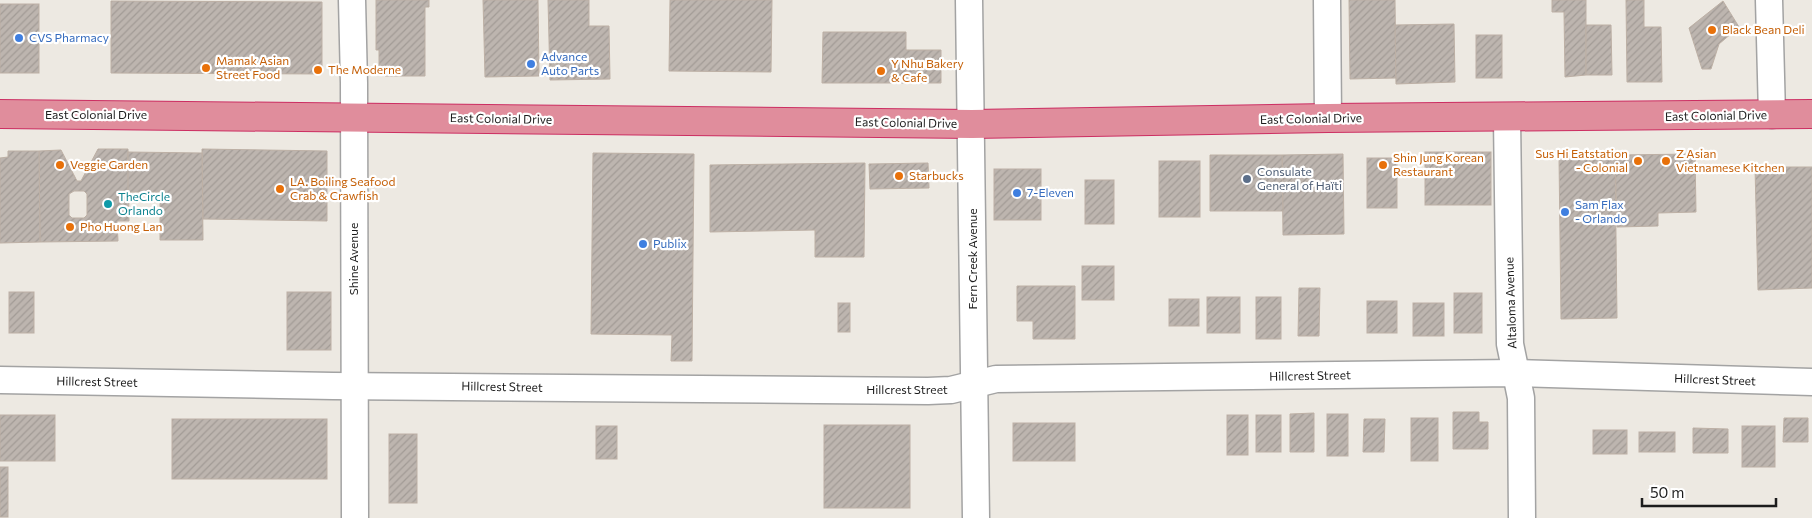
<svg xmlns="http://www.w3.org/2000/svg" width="1812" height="518" font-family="Commissioner,sans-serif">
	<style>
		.building { fill: url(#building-hatch); stroke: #bdb0a5; fill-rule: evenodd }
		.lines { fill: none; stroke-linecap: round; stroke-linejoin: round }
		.minor-casing { stroke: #a3a3a3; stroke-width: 29 }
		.highway-casing { stroke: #cc2e62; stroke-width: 30 }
		.minor { stroke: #fff; stroke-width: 26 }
		.highway { stroke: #e08d9c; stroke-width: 28 }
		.food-dot { fill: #e8710a; stroke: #fff; stroke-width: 2 }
		.shop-dot { fill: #3f7fe0; stroke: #fff; stroke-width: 2 }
		.service-dot { fill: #5c6f8a; stroke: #fff; stroke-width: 2 }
		.culture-dot { fill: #0f9aa8; stroke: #fff; stroke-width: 2 }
		.labels { text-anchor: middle; stroke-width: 4.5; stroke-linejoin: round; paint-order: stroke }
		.food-label { font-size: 12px; fill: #c56008; stroke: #fff; text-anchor: start }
		.shop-label { font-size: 12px; fill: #366cbe; stroke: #fff; text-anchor: start }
		.street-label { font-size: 12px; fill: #1c1c1c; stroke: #fff }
		.service-label { font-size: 12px; fill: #4e5e75; stroke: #fff; text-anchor: start }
		.culture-label { font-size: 12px; fill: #0d838f; stroke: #fff; text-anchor: start }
	</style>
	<defs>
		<pattern id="building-hatch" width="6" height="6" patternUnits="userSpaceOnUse" patternTransform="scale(1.25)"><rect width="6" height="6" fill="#bdb5af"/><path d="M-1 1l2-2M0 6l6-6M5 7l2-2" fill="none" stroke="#a29b96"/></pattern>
	</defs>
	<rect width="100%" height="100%" fill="#ede9e2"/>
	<!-- building -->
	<g class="building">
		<polygon points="376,0 429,0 429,7 425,7 425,76 385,76 385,68 379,68 379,50 376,50"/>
		<polygon points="483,0 538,0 539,76 485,77"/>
		<polygon points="548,0 589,0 589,26 609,26 610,79 550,80"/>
		<polygon points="670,0 772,0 771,72 669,71"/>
		<polygon points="1349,0 1395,0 1396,78 1350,79"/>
		<polygon points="1552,0 1586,0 1586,75 1565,77 1564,12 1552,12"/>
		<polygon points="1626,0 1644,0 1644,27 1661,27 1662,82 1627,82"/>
		<polygon points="111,1 322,2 322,74 111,73"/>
		<polygon points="1723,1 1739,27 1719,44 1711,69 1702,69 1689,28"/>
		<rect x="0" y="4" width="39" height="69"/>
		<polygon points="1454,24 1455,82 1396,84 1395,25"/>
		<polygon points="1586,25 1611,25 1612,75 1586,75"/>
		<polygon points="823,32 906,32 906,50 941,50 941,83 822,83"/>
		<rect x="1476" y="35" width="26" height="43"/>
		<path d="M98,149h30l1,72h-12l1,20 -78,1 -1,-91 22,-1 16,31h4zM74,191h10l3,3v21l-3,3h-12l-3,-3v-21z"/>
		<polygon points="202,149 327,151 327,221 203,219"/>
		<polygon points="8,151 39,151 40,242 0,243 0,158 8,157"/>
		<polygon points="128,152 202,153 203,240 160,240 160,192 128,192"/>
		<rect x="1425" y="152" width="66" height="53"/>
		<polygon points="593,153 694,154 692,361 671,361 672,335 591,334"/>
		<polygon points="1343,154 1344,234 1283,235 1282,155"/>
		<polygon points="1695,154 1696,212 1658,213 1658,226 1617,227 1615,155"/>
		<polygon points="1210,155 1282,155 1283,211 1210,211"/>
		<polygon points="1615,155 1617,318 1561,319 1559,157"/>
		<rect x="1367" y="158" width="30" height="50"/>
		<rect x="1159" y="161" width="41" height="56"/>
		<polygon points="865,163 864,257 815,257 815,230 710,232 710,165"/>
		<polygon points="928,163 929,188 870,189 869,164"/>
		<polygon points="1755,167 1812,167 1812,288 1758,290"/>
		<rect x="994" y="169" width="47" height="51"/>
		<rect x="1085" y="180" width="29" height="44"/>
		<rect x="1082" y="266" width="32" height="34"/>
		<polygon points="1017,286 1075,286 1075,339 1033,339 1033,321 1017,321"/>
		<polygon points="1299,288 1320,288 1319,336 1298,336"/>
		<rect x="9" y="292" width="25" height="41"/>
		<rect x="287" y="292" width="44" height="58"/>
		<rect x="1454" y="293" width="28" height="40"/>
		<rect x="1207" y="297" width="33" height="36"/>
		<rect x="1256" y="297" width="25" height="42"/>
		<rect x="1169" y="299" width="30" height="27"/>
		<rect x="1367" y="301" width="30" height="32"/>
		<rect x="838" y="303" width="12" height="29"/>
		<rect x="1413" y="303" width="31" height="33"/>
		<polygon points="1453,412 1479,412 1479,422 1488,422 1488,449 1453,449"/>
		<polygon points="1314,413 1314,452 1290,452 1290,414"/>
		<rect x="1327" y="414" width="21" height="42"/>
		<rect x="0" y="415" width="55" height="46"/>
		<rect x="1227" y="415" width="21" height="40"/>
		<rect x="1256" y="415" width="25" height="37"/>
		<rect x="1411" y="418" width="27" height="43"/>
		<polygon points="1784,418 1808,418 1808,442 1783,442"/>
		<rect x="172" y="419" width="155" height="60"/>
		<polygon points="1364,419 1385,419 1384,452 1363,452"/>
		<rect x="1013" y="423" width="62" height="38"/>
		<rect x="824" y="425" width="86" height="83"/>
		<rect x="596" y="426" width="21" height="33"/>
		<rect x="1742" y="426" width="33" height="41"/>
		<polygon points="1693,428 1728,429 1728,453 1693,453"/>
		<rect x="1593" y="430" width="34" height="24"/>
		<rect x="1639" y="432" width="36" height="20"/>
		<rect x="389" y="434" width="28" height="69"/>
		<rect x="0" y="467" width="8" height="50"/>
	</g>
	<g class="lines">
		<!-- minor casing -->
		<g class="minor-casing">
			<g id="minor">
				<polyline points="352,0 354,83 355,518"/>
				<polyline points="969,0 976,518"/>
				<polyline points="1327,0 1328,118"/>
				<polyline points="1769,0 1772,115"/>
				<polyline points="1507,118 1510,344 1521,398 1522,518"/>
				<polyline points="0,380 333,386 928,391 951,390 996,379 1515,373 1812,382"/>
			</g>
		</g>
		<!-- highway casing -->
		<g class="highway-casing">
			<polyline id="highway" points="0,114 972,124 1328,118 1812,114"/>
		</g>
		<!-- minor -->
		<use href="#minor" class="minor"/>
		<!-- highway -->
		<use href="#highway" class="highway"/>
	</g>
	<!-- markers -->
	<g class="food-dot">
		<circle cx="1712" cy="30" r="5"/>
		<circle cx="206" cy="68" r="5"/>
		<circle cx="318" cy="70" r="5"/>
		<circle cx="881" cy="71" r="5"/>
		<circle cx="1638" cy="161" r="5"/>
		<circle cx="1666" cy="161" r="5"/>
		<circle cx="60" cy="165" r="5"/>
		<circle cx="1383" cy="165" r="5"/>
		<circle cx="899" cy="176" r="5"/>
		<circle cx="280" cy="189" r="5"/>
		<circle cx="70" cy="227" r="5"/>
	</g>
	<g class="shop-dot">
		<circle cx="19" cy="38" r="5"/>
		<circle cx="531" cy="64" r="5"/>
		<circle cx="1017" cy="193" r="5"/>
		<circle cx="1565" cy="212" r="5"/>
		<circle cx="643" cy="244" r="5"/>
	</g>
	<circle class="service-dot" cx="1247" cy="179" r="5"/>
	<circle class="culture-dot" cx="108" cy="204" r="5"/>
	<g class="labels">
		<!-- food labels -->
		<g class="food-label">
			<text x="1722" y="34">Black Bean Deli</text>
			<text x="216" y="65">Mamak Asian<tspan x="216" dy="14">Street Food</tspan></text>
			<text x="891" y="68">Y Nhu Bakery<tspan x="891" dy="14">&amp; Cafe</tspan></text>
			<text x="328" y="74">The Moderne</text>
			<text x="1628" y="158" text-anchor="end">Sus Hi Eatstation<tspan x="1628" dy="14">- Colonial</tspan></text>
			<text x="1676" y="158">Z Asian<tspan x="1676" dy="14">Vietnamese Kitchen</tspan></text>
			<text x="1393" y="162">Shin Jung Korean<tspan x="1393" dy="14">Restaurant</tspan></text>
			<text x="70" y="169">Veggie Garden</text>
			<text x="909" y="180">Starbucks</text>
			<text x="290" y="186">LA. Boiling Seafood<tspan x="290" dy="14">Crab &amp; Crawfish</tspan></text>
			<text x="80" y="231">Pho Huong Lan</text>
		</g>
		<!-- shop labels -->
		<g class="shop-label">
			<text x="29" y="42">CVS Pharmacy</text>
			<text x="541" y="61">Advance<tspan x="541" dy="14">Auto Parts</tspan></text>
			<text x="1027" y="197">7-Eleven</text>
			<text x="1575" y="209">Sam Flax<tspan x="1575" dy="14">- Orlando</tspan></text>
			<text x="653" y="248">Publix</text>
		</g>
		<!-- street labels -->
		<g class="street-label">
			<text x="96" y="119">East Colonial Drive</text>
			<text transform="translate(1716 116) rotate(-1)" y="4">East Colonial Drive</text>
			<text transform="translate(501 119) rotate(1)" y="4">East Colonial Drive</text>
			<text transform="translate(1311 119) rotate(-1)" y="4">East Colonial Drive</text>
			<text transform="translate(906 123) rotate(1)" y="4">East Colonial Drive</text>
			<text transform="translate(354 259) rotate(-90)" y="4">Shine Avenue</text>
			<text transform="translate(973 259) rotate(-90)" y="4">Fern Creek Avenue</text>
			<text transform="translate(1511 303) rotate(-92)" y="4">Altaloma Avenue</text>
			<text transform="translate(1310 376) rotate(-1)" y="4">Hillcrest Street</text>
			<text transform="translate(1715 380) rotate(2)" y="4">Hillcrest Street</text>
			<text transform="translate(97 382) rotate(1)" y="4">Hillcrest Street</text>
			<text transform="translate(502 387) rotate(1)" y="4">Hillcrest Street</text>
			<text x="907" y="394">Hillcrest Street</text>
		</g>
		<!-- service labels -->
		<g class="service-label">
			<text x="1257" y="176">Consulate<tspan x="1257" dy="14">General of Haïti</tspan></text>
		</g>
		<!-- culture labels -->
		<g class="culture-label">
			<text x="118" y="201">TheCircle<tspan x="118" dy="14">Orlando</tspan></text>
		</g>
	</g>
	<!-- scale -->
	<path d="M1642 498v8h134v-8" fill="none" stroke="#1c1c1c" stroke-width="2.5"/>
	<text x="1650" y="498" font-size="15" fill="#1c1c1c" stroke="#ffffff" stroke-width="4" paint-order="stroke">50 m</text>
</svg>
